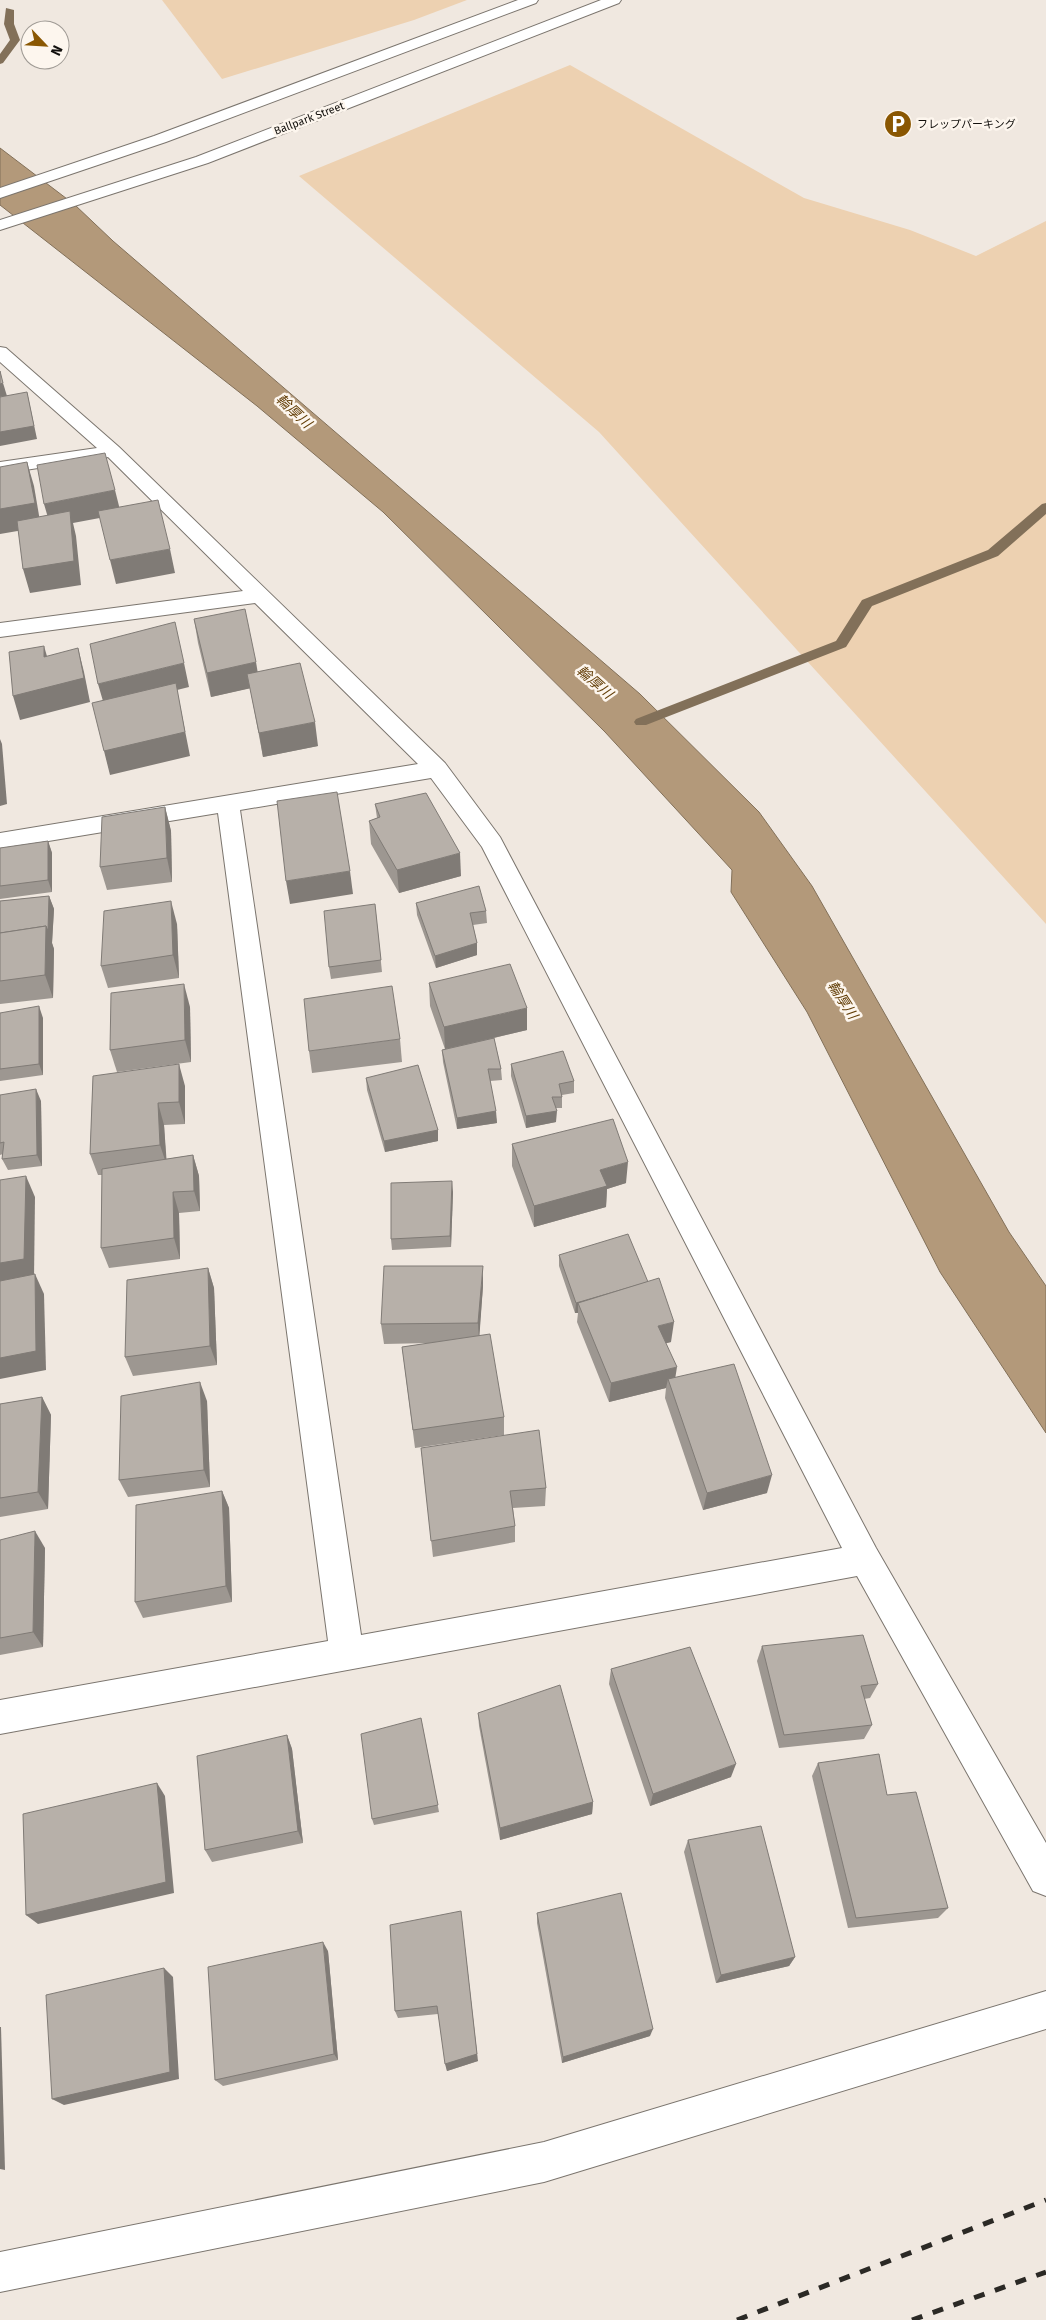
<svg xmlns="http://www.w3.org/2000/svg" width="1046" height="2320" font-family="'Fira Sans','Noto Sans JP',sans-serif">
	<style>
		.green { fill: #edd1b1 }
		.water { fill: #b3997a; stroke: #827059 }
		.lines { fill: none; stroke-linecap: round; stroke-linejoin: round }
		.stream { fill: #827059; fill-rule: evenodd }
		.street-casing { stroke: #7b756e; stroke-width: 2 }
		.secondary-casing { stroke: #7b756e; stroke-width: 2 }
		.street { fill: #fff; fill-rule: evenodd }
		.secondary { fill: #fff; fill-rule: evenodd }
		.rail { stroke: #2b2925; stroke-width: 5; stroke-dasharray: 11 11; stroke-linecap: butt }
		.wall { fill: #9d9791 }
		.shaded-wall { fill: #807b76 }
		.building { fill: #b7b0a9; stroke: #807b76 }
		.labels { text-anchor: middle; stroke-width: 5; stroke-linejoin: round; paint-order: stroke }
		.far-street-label { font-size: 11px; fill: #110f0c; stroke: #fdf6ee }
		.far-poi-label { font-size: 11px; fill: #110f0c; stroke: #fdf6ee; text-anchor: start }
		.water-label { font-size: 14px; font-style: italic; fill: #633e07; stroke: #fdf6ee }
	</style>
	<rect width="100%" height="100%" fill="#f0e8e0"/>
	<!-- green -->
	<g class="green">
		<polygon points="162,0 467,0 414,20 222,79"/>
		<polygon points="570,65 804,198 910,230 976,256 1046,221 1046,924 599,432 299,176"/>
	</g>
	<!-- water -->
	<polygon class="water" points="0,148 75,205 113,241 640,694 759,812 812,886 1009,1232 1046,1286 1046,1433 940,1272 807,1012 731,892 732,870 605,732 383,512 257,406 0,205"/>
	<g class="lines">
		<!-- stream -->
		<g class="stream">
			<polygon points="6,8 14,10 14,24 20,40 3,63 0,64 0,54 10,40 4,24"/>
			<polygon points="1046,503 1046,514 998,556 872,606 846,647 646,725 636,725 634,722 636,719 836,641 862,600 988,550 1042,504"/>
		</g>
		<!-- street casing -->
		<g class="street-casing">
			<g id="street">
				<path d="M0,347l6,1 113,99 326,316 55,74 376,711 170,295v53l-13,-5 -176,-315 -857,158v-34l328,-59 -110,-828 -218,36v-16l418,-69 -163,-161 -255,34v-14l243,-32 -135,-134 -108,17v-12l97,-14 -97,-86zM431,778l51,69 360,701 -481,87 -121,-825z"/>
				<polygon points="1046,1991 1046,2029 544,2182 0,2292 0,2252 544,2142"/>
			</g>
		</g>
		<!-- secondary casing -->
		<g class="secondary-casing">
			<g id="secondary">
				<polygon points="518,0 538,0 536,3 166,142 0,198 0,188 154,136"/>
				<polygon points="601,0 621,0 619,3 208,163 0,230 0,220 196,157"/>
			</g>
		</g>
		<!-- street -->
		<use href="#street" class="street"/>
		<!-- secondary -->
		<use href="#secondary" class="secondary"/>
		<!-- rail -->
		<g class="rail">
			<polyline points="737,2320 1046,2200"/>
			<polyline points="912,2320 1046,2272"/>
		</g>
	</g>
	<!-- wall -->
	<g class="wall">
		<polygon points="194,619 258,672 318,746 263,757 250,688 211,697 198,643"/>
		<polygon points="375,804 461,876 399,893 371,844 369,821 377,818"/>
		<polygon points="165,807 171,831 172,882 107,890 100,867"/>
		<polygon points="48,841 52,853 52,892 0,899 0,848"/>
		<polygon points="49,896 54,909 52,943 54,949 53,998 0,1004 0,901"/>
		<polygon points="416,903 486,911 487,923 473,925 477,943 477,955 436,968 417,915"/>
		<polygon points="375,904 382,972 331,979 329,967"/>
		<polygon points="177,924 179,978 108,988 101,966"/>
		<polygon points="429,983 527,1030 494,1038 501,1069 502,1080 490,1081 497,1123 457,1129 443,1062 442,1050 445,1049 430,1006"/>
		<polygon points="190,1007 191,1062 117,1072 110,1050"/>
		<polygon points="0,1013 43,1018 43,1075 0,1081"/>
		<polygon points="400,1039 402,1062 312,1073 309,1051"/>
		<polygon points="511,1064 574,1081 574,1093 562,1095 562,1108 556,1108 556,1122 526,1128 511,1076"/>
		<polygon points="93,1076 185,1086 185,1124 164,1125 166,1159 193,1155 199,1176 200,1211 179,1213 180,1259 109,1268 101,1248 102,1175 98,1175 90,1154"/>
		<polygon points="366,1078 438,1130 438,1141 385,1152 367,1090"/>
		<polygon points="0,1095 41,1101 42,1166 8,1170 2,1159 3,1154 0,1155"/>
		<polygon points="512,1144 626,1183 607,1189 606,1207 534,1227 512,1166"/>
		<polygon points="453,1192 451,1247 392,1250 391,1239"/>
		<polygon points="559,1255 671,1342 666,1343 675,1377 767,1493 703,1510 665,1398 666,1388 609,1402 577,1322 578,1313 575,1313 559,1266"/>
		<polygon points="208,1268 214,1288 217,1365 133,1376 125,1357"/>
		<polygon points="483,1286 479,1335 504,1417 504,1435 415,1448 402,1347 430,1343 384,1344 381,1324"/>
		<polygon points="42,1397 51,1415 48,1509 0,1517 0,1404"/>
		<polygon points="207,1401 210,1487 128,1497 119,1480"/>
		<polygon points="421,1448 546,1488 545,1506 513,1508 515,1526 515,1542 433,1557"/>
		<polygon points="222,1491 229,1508 232,1602 143,1618 135,1602"/>
		<polygon points="0,1540 45,1548 43,1647 0,1655"/>
		<polygon points="762,1646 878,1684 870,1698 864,1699 872,1725 864,1739 779,1748 757,1661"/>
		<polygon points="611,1669 731,1777 650,1806 609,1684"/>
		<polygon points="478,1713 593,1802 592,1814 500,1840 479,1726"/>
		<polygon points="421,1718 439,1812 374,1825 372,1819"/>
		<polygon points="287,1735 292,1749 303,1843 212,1862 205,1850"/>
		<polygon points="818,1763 887,1795 948,1908 938,1918 848,1928 812,1776"/>
		<polygon points="688,1840 795,1957 789,1966 716,1983 684,1852"/>
		<polygon points="537,1913 650,2036 562,2063 537,1923"/>
		<polygon points="390,1925 478,2061 447,2071 438,2014 398,2018 395,2011"/>
		<polygon points="328,1951 338,2060 223,2086 215,2080"/>
	</g>
	<!-- shaded-wall -->
	<g class="shaded-wall">
		<polygon points="3,383 7,396 0,397 0,384"/>
		<polygon points="27,392 37,439 0,446 0,432"/>
		<polygon points="27,462 34,486 41,527 0,534 0,509"/>
		<polygon points="115,490 121,514 73,523 76,536 81,585 30,593 23,569 51,528 44,504"/>
		<polygon points="170,549 175,573 116,584 110,560"/>
		<polygon points="44,646 51,670 44,657"/>
		<polygon points="78,648 84,672 90,702 20,720 13,696"/>
		<polygon points="256,662 260,686 211,697 207,673"/>
		<polygon points="184,663 189,687 177,690 190,756 110,775 104,751 105,708 98,684"/>
		<polygon points="315,722 318,746 263,757 259,733"/>
		<polygon points="0,739 2,744 7,804 0,806"/>
		<polygon points="165,807 171,831 172,882 167,858"/>
		<polygon points="48,841 52,853 52,892 48,880"/>
		<polygon points="460,853 461,876 399,893 397,870"/>
		<polygon points="350,871 353,894 290,904 286,881"/>
		<polygon points="49,896 54,909 52,943 54,949 53,998 45,975 46,926"/>
		<polygon points="171,901 177,924 179,978 173,955"/>
		<polygon points="477,943 477,955 436,968 435,956"/>
		<polygon points="184,984 190,1007 191,1062 185,1040"/>
		<polygon points="39,1006 43,1018 43,1075 39,1064"/>
		<polygon points="527,1008 527,1030 445,1049 444,1027"/>
		<polygon points="179,1064 185,1086 185,1124 179,1102"/>
		<polygon points="36,1089 41,1101 42,1166 37,1155"/>
		<polygon points="158,1103 164,1125 167,1166 160,1145"/>
		<polygon points="496,1111 497,1123 457,1129 457,1118"/>
		<polygon points="557,1111 556,1122 526,1128 526,1116"/>
		<polygon points="438,1130 438,1141 385,1152 384,1141"/>
		<polygon points="193,1155 199,1176 200,1211 194,1191"/>
		<polygon points="628,1162 626,1183 607,1189 606,1207 534,1227 534,1206 600,1170"/>
		<polygon points="26,1176 35,1197 34,1279 0,1285 0,1263"/>
		<polygon points="452,1181 453,1192 451,1247 450,1236"/>
		<polygon points="173,1192 179,1213 180,1259 174,1238"/>
		<polygon points="483,1266 483,1286 479,1342 478,1323"/>
		<polygon points="208,1268 214,1288 217,1365 210,1346"/>
		<polygon points="35,1274 44,1294 46,1370 0,1379 0,1358"/>
		<polygon points="647,1293 578,1303 578,1313 575,1313 576,1303"/>
		<polygon points="674,1322 671,1342 655,1346 658,1326"/>
		<polygon points="677,1367 674,1386 668,1379 666,1388 609,1402 611,1383"/>
		<polygon points="200,1382 207,1401 210,1487 204,1470"/>
		<polygon points="42,1397 51,1415 48,1509 38,1492"/>
		<polygon points="772,1475 767,1493 703,1510 707,1493"/>
		<polygon points="222,1491 229,1508 232,1602 226,1586"/>
		<polygon points="35,1531 45,1548 43,1647 33,1632"/>
		<polygon points="287,1735 292,1749 303,1843 298,1831"/>
		<polygon points="736,1764 731,1777 650,1806 653,1794"/>
		<polygon points="157,1783 165,1796 174,1893 38,1924 26,1915"/>
		<polygon points="593,1802 592,1814 500,1840 500,1828"/>
		<polygon points="462,1921 478,2061 447,2071 445,2064"/>
		<polygon points="323,1942 328,1951 338,2060 334,2054"/>
		<polygon points="795,1957 789,1966 716,1983 721,1975"/>
		<polygon points="164,1968 173,1977 179,2079 64,2105 52,2099"/>
		<polygon points="0,2027 1,2027 5,2170 0,2169"/>
		<polygon points="653,2029 650,2036 562,2063 563,2057"/>
	</g>
	<!-- building -->
	<g class="building">
		<polygon points="0,371 3,383 0,384"/>
		<polygon points="27,392 34,426 0,432 0,397"/>
		<polygon points="105,453 115,490 44,504 37,465"/>
		<polygon points="27,462 35,503 0,509 0,467"/>
		<polygon points="158,500 170,549 110,560 98,511"/>
		<polygon points="70,511 74,561 23,569 17,521"/>
		<polygon points="245,609 256,662 207,673 194,619"/>
		<polygon points="175,622 184,663 98,684 90,644"/>
		<polygon points="44,646 44,657 78,648 84,678 13,696 9,652"/>
		<polygon points="300,663 315,722 259,733 247,674"/>
		<polygon points="176,683 185,732 104,751 92,703"/>
		<polygon points="337,792 350,871 286,881 277,801"/>
		<polygon points="426,793 460,853 397,870 369,821 380,817 375,804"/>
		<polygon points="165,807 167,858 100,867 102,817"/>
		<polygon points="48,841 48,880 0,886 0,848"/>
		<polygon points="479,886 486,911 470,913 477,943 435,956 416,903"/>
		<polygon points="49,896 48,931 46,926 0,933 0,901"/>
		<polygon points="171,901 173,955 101,966 104,911"/>
		<polygon points="375,904 381,960 329,967 324,911"/>
		<polygon points="46,926 45,975 0,981 0,933"/>
		<polygon points="510,964 527,1008 444,1027 429,983"/>
		<polygon points="184,984 185,1040 110,1050 111,993"/>
		<polygon points="392,986 400,1039 309,1051 304,999"/>
		<polygon points="39,1006 39,1064 0,1069 0,1013"/>
		<polygon points="494,1038 501,1069 488,1069 496,1111 457,1118 442,1050"/>
		<polygon points="563,1051 574,1081 559,1084 562,1097 552,1097 557,1111 526,1116 511,1064"/>
		<polygon points="179,1064 179,1102 158,1103 160,1145 90,1154 93,1076"/>
		<polygon points="418,1065 438,1130 384,1141 366,1078"/>
		<polygon points="36,1089 37,1155 2,1159 4,1142 0,1143 0,1095"/>
		<polygon points="613,1119 628,1162 600,1170 607,1186 534,1206 512,1144"/>
		<polygon points="193,1155 194,1191 173,1192 174,1238 101,1248 102,1169"/>
		<polygon points="26,1176 24,1259 0,1263 0,1180"/>
		<polygon points="452,1181 450,1236 391,1239 391,1183"/>
		<polygon points="628,1234 648,1282 576,1303 559,1255"/>
		<polygon points="384,1266 483,1266 478,1323 381,1324"/>
		<polygon points="208,1268 210,1346 125,1357 127,1280"/>
		<polygon points="35,1274 36,1351 0,1358 0,1281"/>
		<polygon points="659,1278 674,1322 658,1326 677,1367 611,1383 578,1303"/>
		<polygon points="490,1334 504,1417 413,1430 402,1347"/>
		<polygon points="734,1364 772,1475 707,1493 668,1379"/>
		<polygon points="200,1382 204,1470 119,1480 121,1396"/>
		<polygon points="42,1397 38,1492 0,1498 0,1404"/>
		<polygon points="539,1430 546,1488 510,1491 515,1526 431,1541 421,1448"/>
		<polygon points="222,1491 226,1586 135,1602 136,1505"/>
		<polygon points="35,1531 33,1632 0,1638 0,1540"/>
		<polygon points="863,1635 878,1684 861,1686 872,1725 784,1735 762,1646"/>
		<polygon points="690,1647 736,1764 653,1794 611,1669"/>
		<polygon points="560,1685 593,1802 500,1828 478,1713"/>
		<polygon points="421,1718 438,1805 372,1819 361,1734"/>
		<polygon points="287,1735 298,1831 205,1850 197,1756"/>
		<polygon points="879,1754 887,1795 916,1792 948,1908 856,1918 818,1763"/>
		<polygon points="157,1783 166,1882 26,1915 23,1814"/>
		<polygon points="761,1826 795,1957 721,1975 688,1840"/>
		<polygon points="621,1893 653,2029 563,2057 537,1913"/>
		<polygon points="461,1911 477,2054 445,2064 437,2006 395,2011 390,1925"/>
		<polygon points="323,1942 334,2054 215,2080 208,1967"/>
		<polygon points="164,1968 170,2072 52,2099 46,1995"/>
	</g>
	<!-- icons -->
	<defs>
		<g id="parking-disc" transform="scale(1.4375)"><circle r="9.5" fill="#8a5702" stroke="#fdf6ee"/><path d="M-3.5-5.5H1a3.5 3.5 0 0 1 0 7H-1V5.5H-3.5ZM-1-3.4V-.6H.8a1.4 1.4 0 0 0 0-2.8Z" fill="#fff"/></g>
	</defs>
	<g fill-rule="evenodd">
		<use href="#parking-disc" x="898" y="124"/>
	</g>
	<g class="labels">
		<!-- far-street labels -->
		<g class="far-street-label">
			<text transform="translate(309 118) rotate(-21)" y="4">Ballpark Street</text>
		</g>
		<!-- far-poi labels -->
		<g class="far-poi-label">
			<text x="917" y="128">フレップパーキング</text>
		</g>
		<!-- water labels -->
		<g class="water-label">
			<text transform="translate(294 411) rotate(43)" y="5">輪厚川</text>
			<text transform="translate(595 682) rotate(41)" y="5">輪厚川</text>
			<text transform="translate(843 1000) rotate(57)" y="5">輪厚川</text>
		</g>
	</g>
	<!-- north arrow -->
	<g transform="translate(45 45) rotate(115)"><circle r="24" fill="#fdf6ee" stroke="#9f9a94"/>
	<path d="M0-4L9 19L0 12L-9 19Z" fill="#8a5702"/>
	<text y="-8" font-size="14" font-weight="bold" text-anchor="middle" fill="#110f0c">N</text>
	</g>
</svg>
